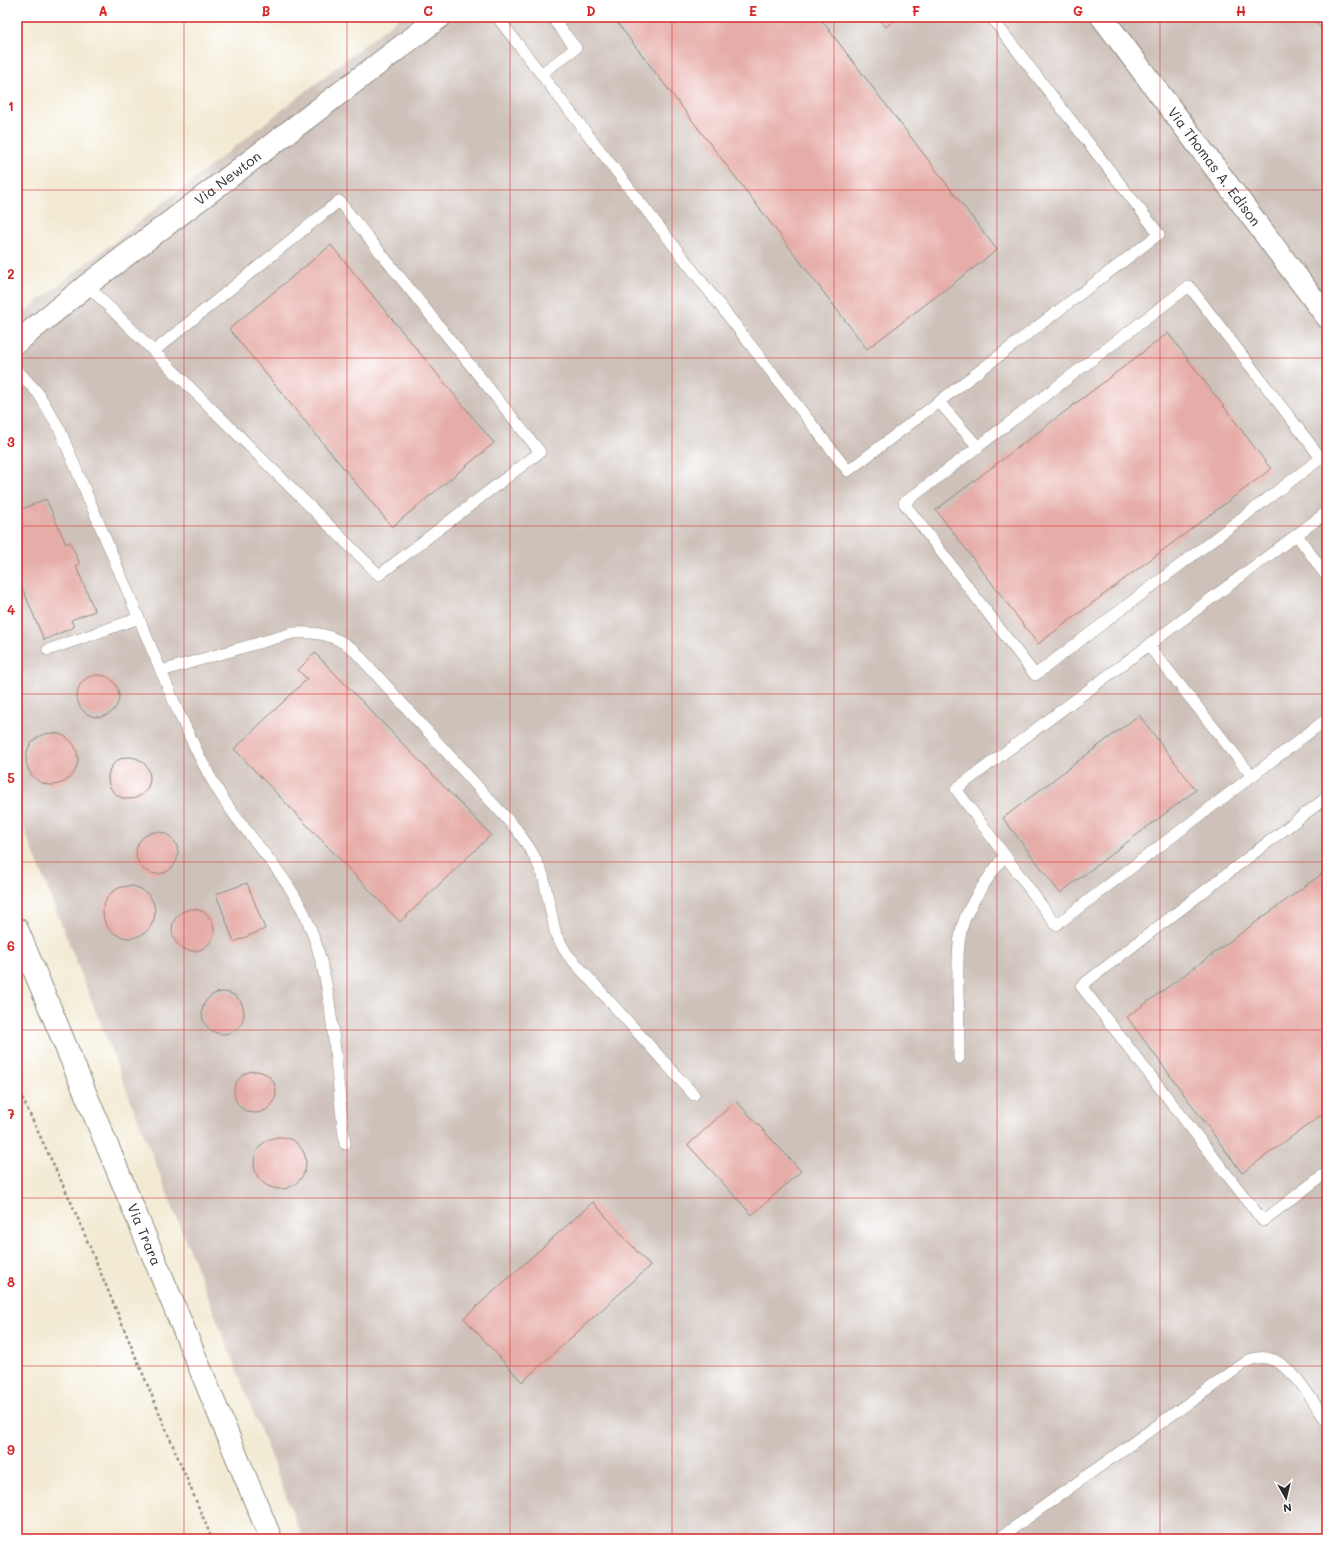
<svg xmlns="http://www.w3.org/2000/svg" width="1344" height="1556" font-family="Mali,sans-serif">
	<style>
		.industrial { fill: #cec1ba }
		.building { fill: #e6aca7 }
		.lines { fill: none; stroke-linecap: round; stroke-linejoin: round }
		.lane-casing { stroke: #8e8a7f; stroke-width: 12 }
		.street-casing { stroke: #8e8a7f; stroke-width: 24 }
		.path { stroke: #8e8a7f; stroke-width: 2.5; stroke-dasharray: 3 3; stroke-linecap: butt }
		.lane { stroke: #fff; stroke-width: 11 }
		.street { stroke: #fff; stroke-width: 22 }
		.grid { fill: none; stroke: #d62828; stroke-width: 1; stroke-opacity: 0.55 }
		.labels { text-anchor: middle; stroke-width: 3; stroke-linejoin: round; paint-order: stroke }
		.street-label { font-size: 14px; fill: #2b2b2b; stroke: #fff }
		.neatline { fill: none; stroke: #d62828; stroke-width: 1.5 }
		.grid-label { font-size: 13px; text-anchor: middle; font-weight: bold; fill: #d62828 }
	</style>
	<rect width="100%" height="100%" fill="#fff"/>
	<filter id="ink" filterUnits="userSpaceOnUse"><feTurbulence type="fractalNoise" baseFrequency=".025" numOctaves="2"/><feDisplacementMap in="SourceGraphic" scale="8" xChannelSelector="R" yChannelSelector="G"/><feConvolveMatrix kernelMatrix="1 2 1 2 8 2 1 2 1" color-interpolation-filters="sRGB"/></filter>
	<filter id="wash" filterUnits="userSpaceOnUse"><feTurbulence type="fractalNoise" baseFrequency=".012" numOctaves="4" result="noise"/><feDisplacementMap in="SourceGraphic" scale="16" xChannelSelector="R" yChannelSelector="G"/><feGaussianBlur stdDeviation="0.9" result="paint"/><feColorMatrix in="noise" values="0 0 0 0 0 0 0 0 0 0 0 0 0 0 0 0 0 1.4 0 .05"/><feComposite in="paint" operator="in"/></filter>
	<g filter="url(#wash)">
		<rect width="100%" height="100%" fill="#f2ead3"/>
		<!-- industrial -->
		<polygon class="industrial" points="400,17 1327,17 1327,1539 303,1539 17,811 17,318"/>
		<g id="blocks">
			<!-- building -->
			<g class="building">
				<polygon points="613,17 819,17 997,250 867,349"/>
				<polygon points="878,17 898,17 886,27"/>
				<polygon points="1312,17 1327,17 1327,36"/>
				<polygon points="331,245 494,443 392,527 229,329"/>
				<polygon points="1168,333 1271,469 1038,644 936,510"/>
				<polygon points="46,499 66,544 70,542 80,564 76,566 95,611 71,620 74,627 44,640 17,575 17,511"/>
				<polygon points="315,653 491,835 400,922 234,749 307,679 298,670"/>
				<circle cx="98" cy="696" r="21"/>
				<polygon points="1139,715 1196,790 1060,893 1003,818"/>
				<circle cx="52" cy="759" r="26"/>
				<circle cx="129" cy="778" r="21"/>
				<circle cx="157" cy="853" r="21"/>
				<polygon points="1327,870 1327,1111 1242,1173 1127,1017"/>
				<polygon points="247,883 265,929 234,942 216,894"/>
				<circle cx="129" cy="912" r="26"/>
				<circle cx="193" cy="930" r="21"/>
				<circle cx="223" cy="1013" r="21"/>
				<circle cx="255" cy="1092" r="21"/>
				<polygon points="736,1101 801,1171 752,1215 688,1145"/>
				<circle cx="280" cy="1163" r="26"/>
				<polygon points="593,1202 650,1266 522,1382 464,1318"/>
			</g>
		</g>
	</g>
	<g filter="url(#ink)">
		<use href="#blocks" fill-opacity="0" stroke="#8e8a7f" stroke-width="1"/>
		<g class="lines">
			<!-- lane casing -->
			<g class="lane-casing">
				<g id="lane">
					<polyline points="497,17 848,471 1159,234 991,17"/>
					<polyline points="542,73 576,48 556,23 564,17"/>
					<polyline points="87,285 379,575 540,452 339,201 154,351"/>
					<path d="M17,370l21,23 21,35 118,281c15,32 29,64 49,94 26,38 59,70 79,112 20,44 25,87 30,135 3,31 6,62 10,94"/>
					<polyline points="939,402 978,447"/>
					<polyline points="1321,458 1189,286 904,503 1035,675 1321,458 1327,453"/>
					<polyline points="1327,512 956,789 1056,925 1327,719"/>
					<polyline points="1297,535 1327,577"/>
					<polyline points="1149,646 1252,776"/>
					<polyline points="48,650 139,618"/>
					<path d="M161,671l132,-38c25,-1 39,1 60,16l164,181 15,22 11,23 13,60 11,19 127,141"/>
					<polyline points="1327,797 1081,986 1263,1221 1327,1172"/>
					<path d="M959,1058c0,-21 0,-43 -1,-64 0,-26 -2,-53 7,-76 10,-23 25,-43 40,-63"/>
					<path d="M998,1539l251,-179c6,-2 12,-3 18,-2 26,5 46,44 60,64"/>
				</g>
			</g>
			<!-- street casing -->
			<g class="street-casing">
				<g id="street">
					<path id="s1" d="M1102,17l225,300"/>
					<path id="s2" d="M17,342l70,-57 353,-268"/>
					<path id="s3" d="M17,929l254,610"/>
				</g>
			</g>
			<!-- path -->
			<polyline class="path" points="17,1087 71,1202 212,1539"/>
			<!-- lane -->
			<use href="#lane" class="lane"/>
			<!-- street -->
			<use href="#street" class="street"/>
		</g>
	</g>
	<!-- grid -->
	<path class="grid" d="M184,17v1522M347,17v1522M510,17v1522M672,17v1522M834,17v1522M997,17v1522M1160,17v1522M17,190h1310M17,358h1310M17,526h1310M17,694h1310M17,862h1310M17,1030h1310M17,1198h1310M17,1366h1310"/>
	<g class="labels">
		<!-- street labels -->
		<g class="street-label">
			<text dy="5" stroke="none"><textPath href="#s1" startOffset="187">Via Thomas A. Edison</textPath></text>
			<text dy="5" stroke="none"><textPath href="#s2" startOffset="267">Via Newton</textPath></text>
			<text dy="5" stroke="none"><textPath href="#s3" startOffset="331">Via Trara</textPath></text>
		</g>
	</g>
	<!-- margin -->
	<rect width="1344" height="1556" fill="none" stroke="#fff" stroke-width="44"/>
	<!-- north arrow -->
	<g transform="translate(1286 1498) rotate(172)" stroke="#ffffff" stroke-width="3" paint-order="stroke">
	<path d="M0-3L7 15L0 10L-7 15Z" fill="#2b2b2b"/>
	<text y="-6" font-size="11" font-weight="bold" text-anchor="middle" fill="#2b2b2b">N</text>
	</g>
	<rect x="22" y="22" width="1300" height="1512" class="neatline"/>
	<g class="grid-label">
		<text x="103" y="16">A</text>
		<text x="266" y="16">B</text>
		<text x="428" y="16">C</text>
		<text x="591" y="16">D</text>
		<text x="753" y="16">E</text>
		<text x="916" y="16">F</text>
		<text x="1078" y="16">G</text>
		<text x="1241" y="16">H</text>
		<text x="11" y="111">1</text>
		<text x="11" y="279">2</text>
		<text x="11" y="447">3</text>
		<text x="11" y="615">4</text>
		<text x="11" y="783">5</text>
		<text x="11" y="951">6</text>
		<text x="11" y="1119">7</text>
		<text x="11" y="1287">8</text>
		<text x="11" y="1455">9</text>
	</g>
</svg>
